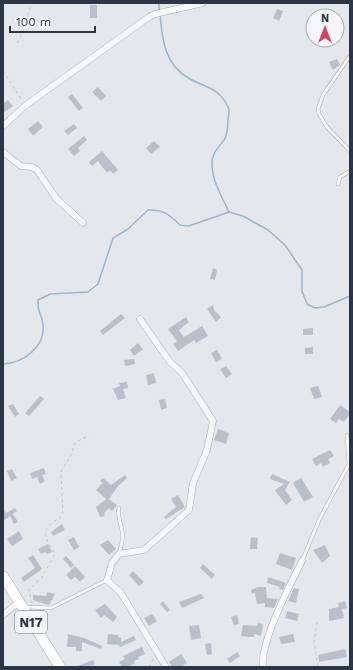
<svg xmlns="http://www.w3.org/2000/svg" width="353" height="670" font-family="'Work Sans',sans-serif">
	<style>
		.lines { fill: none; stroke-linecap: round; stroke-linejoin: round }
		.stream { stroke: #9cb6cf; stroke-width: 1.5 }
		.building { fill: #bac0cb }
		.lane-casing { stroke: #a8aeb7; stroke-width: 4 }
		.street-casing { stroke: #a8aeb7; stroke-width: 7 }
		.primary-casing { stroke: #a2acb9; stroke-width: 11 }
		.path { stroke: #c2c5cb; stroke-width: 1; stroke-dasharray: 3 3; stroke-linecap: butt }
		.lane { stroke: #f7f8fa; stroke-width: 3 }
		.street { stroke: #f7f8fa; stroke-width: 6 }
		.primary { stroke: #fff; stroke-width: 10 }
		.labels { text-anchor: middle; stroke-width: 3; stroke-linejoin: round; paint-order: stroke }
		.shield { fill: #f4f6f9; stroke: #676f7c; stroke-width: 1 }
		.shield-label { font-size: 13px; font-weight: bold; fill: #2a3546 }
	</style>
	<rect width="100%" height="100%" fill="#e4e7ec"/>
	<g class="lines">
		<!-- stream -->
		<g class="stream">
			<polyline points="159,3 159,10"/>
			<path d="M160,14c2,26 5,52 30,65 17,9 29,9 38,28 2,4 1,8 0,12 0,7 0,15 -4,21 -5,7 -13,14 -12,24 0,17 10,33 17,48"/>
			<path d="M3,364c20,-1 43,-17 40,-40 -1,-10 -6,-11 -5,-24l12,-6 38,-2 10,-8 15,-46 15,-9 20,-19c15,-1 22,5 32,15l9,1 40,-14 14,4 25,14 17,15 17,25v21l5,13 8,4 9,-1 26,-11"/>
		</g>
	</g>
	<!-- building -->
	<g class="building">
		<rect x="90" y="5" width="7" height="13"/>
		<polygon points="277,9 283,11 279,21 273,18"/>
		<polygon points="337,59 340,65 333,70 329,62"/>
		<polygon points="98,87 106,96 101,101 92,92"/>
		<polygon points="72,94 83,108 79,111 68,97"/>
		<polygon points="8,100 13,106 3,113 3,104"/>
		<polygon points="38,121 43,127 33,136 28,129"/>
		<polygon points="74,124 77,128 68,135 64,131"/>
		<polygon points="84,136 87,140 78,148 80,151 74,156 68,149"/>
		<polygon points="154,141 160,147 151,154 146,148"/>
		<polygon points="102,151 118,170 113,174 110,170 107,173 98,161 92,166 89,162"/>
		<polygon points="213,268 217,270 215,280 210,279"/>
		<polygon points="213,305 214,310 221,317 216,322 207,309"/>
		<polygon points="121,314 125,318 103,335 100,331"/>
		<polygon points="186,317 189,322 179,330 184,337 202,326 208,336 196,343 194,340 178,351 173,344 177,341 168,329"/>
		<polygon points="313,328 313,335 303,335 303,329"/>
		<polygon points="138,343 143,349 134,356 130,350"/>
		<polygon points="313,347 313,354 305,354 305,348"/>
		<polygon points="217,350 222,359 216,362 211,353"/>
		<polygon points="134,359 135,364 125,366 124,360"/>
		<polygon points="226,366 232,374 226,378 220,369"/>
		<polygon points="154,373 156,383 148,385 146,375"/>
		<polygon points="127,382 128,388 123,389 126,398 118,400 113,389 120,386 119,383"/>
		<polygon points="318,386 322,397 314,399 310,388"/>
		<polygon points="40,396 44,399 29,416 25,413"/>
		<polygon points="165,399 167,408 161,410 159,400"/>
		<polygon points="13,404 19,414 15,417 8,406"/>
		<polygon points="340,405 350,412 350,414 344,422 339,419 336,423 330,419"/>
		<polygon points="218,429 229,433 226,444 214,440"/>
		<polygon points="330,450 334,456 328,459 330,463 323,467 321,463 316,466 312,459"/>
		<polygon points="44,468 46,474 42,475 45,481 40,484 37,477 32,479 30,473"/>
		<polygon points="12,469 17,478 11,481 7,471"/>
		<polygon points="272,474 290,482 285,490 292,500 286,505 275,490 284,484 270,479"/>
		<polygon points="125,475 127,478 118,486 109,499 117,505 112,511 109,508 104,513 105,516 100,517 96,507 106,499 96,490 103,483 100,481 103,478 111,485"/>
		<polygon points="301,478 313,497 304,502 293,483"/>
		<polygon points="178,495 185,507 166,519 164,517 176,507 171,499"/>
		<polygon points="15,508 17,511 13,514 18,522 14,524 10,516 3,521 3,509 6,513"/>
		<polygon points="62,524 65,530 53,536 51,532"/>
		<polygon points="19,531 23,539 12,546 7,539"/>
		<polygon points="74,537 79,547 74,550 68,540"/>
		<polygon points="251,537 258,538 257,549 250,549"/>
		<polygon points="108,540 116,549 109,555 100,545"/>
		<polygon points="48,544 52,552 47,554 45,552 41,554 38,549"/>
		<polygon points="325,545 330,556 322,563 313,550"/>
		<polygon points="280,553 296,558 292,570 276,564"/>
		<polygon points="33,555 42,569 24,582 21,578 35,568 28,558"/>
		<polygon points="66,556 74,565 71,568 63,559"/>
		<polygon points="203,564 215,575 212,579 200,568"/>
		<polygon points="75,566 85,577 80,582 75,577 71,580 66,575"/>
		<polygon points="133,571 144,582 139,586 129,575"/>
		<polygon points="268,577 286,583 283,590 279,589 280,587 267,583"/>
		<polygon points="258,587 266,587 267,598 278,599 274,608 265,607 265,603 257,604 255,593 252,594 251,590"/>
		<polygon points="294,588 299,589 296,603 288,601"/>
		<polygon points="47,592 55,594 49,605 33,600 33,595 46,596"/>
		<polygon points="201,594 204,598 182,608 179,602"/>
		<polygon points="163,601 170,610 167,612 160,604"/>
		<polygon points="345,601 347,608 342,609 344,618 329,621 329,609 339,607 338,603"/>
		<polygon points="105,604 117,617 113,622 104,615 101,618 95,610"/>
		<polygon points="287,611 299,614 297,621 285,618"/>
		<polygon points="152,614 157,621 149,626 144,618"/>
		<polygon points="237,615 239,624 234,625 231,617"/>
		<polygon points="258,623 263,624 261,636 254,634 254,637 249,637 241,636 243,625 257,626"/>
		<polygon points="199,625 201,638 191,640 189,626"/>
		<polygon points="68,634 84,638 102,646 101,649 82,642 82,651 76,651 76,647 67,647"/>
		<polygon points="108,634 118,635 118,637 121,638 121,642 134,636 136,640 120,647 119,645 107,644"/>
		<polygon points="293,634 295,642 281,644 279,637"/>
		<polygon points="211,643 212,654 207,655 205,644"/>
		<polygon points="142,647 145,654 138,657 139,659 134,661 135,663 128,667 122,667 119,662 125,659 123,656"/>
		<polygon points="345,649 347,657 319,662 318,655"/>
		<polygon points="237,652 240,656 230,663 227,659"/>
		<polygon points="181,654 187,663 181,667 172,667 169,662"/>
		<polygon points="93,660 95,665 75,667"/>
	</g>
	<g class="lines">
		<!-- lane casing -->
		<g class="lane-casing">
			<g id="lane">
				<polyline points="350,56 323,95 318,109 319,114 327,127 350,151"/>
				<polyline points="338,184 340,177 350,171"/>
				<path d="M119,554c2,-8 5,-15 3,-23 -1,-8 -5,-15 -3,-23"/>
				<polyline points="302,561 320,518 349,464 347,435"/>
				<polyline points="26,607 51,608 107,580"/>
			</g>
		</g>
		<!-- street casing -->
		<g class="street-casing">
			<g id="street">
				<polyline points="3,126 26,105 149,17 155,14 203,3"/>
				<polyline points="3,152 21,166 32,167 37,170 56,198 83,223"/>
				<polyline points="140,319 170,362 182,373 213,421 207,450 193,483 189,510 144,550 119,554 112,563 107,580 121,593 166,667"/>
				<polyline points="3,615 19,602"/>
				<path d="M263,667c-3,-25 27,-82 39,-106"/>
			</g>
		</g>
		<!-- primary casing -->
		<g class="primary-casing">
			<polyline id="primary" points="3,576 60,667"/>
		</g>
		<!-- path -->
		<g class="path">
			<polyline points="17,43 27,23 28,12 33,3"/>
			<polyline points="3,71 22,100"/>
			<path d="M32,603l-3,-13 13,-13 13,-23c-5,-9 -16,-22 -4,-30 4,-4 9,-5 12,-10l-2,-42 10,-17 4,-12 14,-8"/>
			<polyline points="317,622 314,642 318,667"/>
			<polyline points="149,667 153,659"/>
		</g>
		<!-- lane -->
		<use href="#lane" class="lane"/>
		<!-- street -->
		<use href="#street" class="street"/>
		<!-- primary -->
		<use href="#primary" class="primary"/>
	</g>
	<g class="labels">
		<!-- shield labels -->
		<rect class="shield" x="15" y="611" width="32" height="22" rx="3"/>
		<g class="shield-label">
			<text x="31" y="627">N17</text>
		</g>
	</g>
	<!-- border -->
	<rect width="353" height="670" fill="none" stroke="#2a3546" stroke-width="8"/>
	<!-- north arrow -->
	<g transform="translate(325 28)"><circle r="19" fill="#f4f6f9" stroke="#a3a9b1"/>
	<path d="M0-3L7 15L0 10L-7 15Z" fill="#d9415b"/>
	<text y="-6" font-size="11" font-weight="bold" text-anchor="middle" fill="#2a3546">N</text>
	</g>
	<!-- scale -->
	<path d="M10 26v6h85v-6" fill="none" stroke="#2a3546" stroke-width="2"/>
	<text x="16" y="26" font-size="12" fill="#2a3546" stroke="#f4f6f9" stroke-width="3" paint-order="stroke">100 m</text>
</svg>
